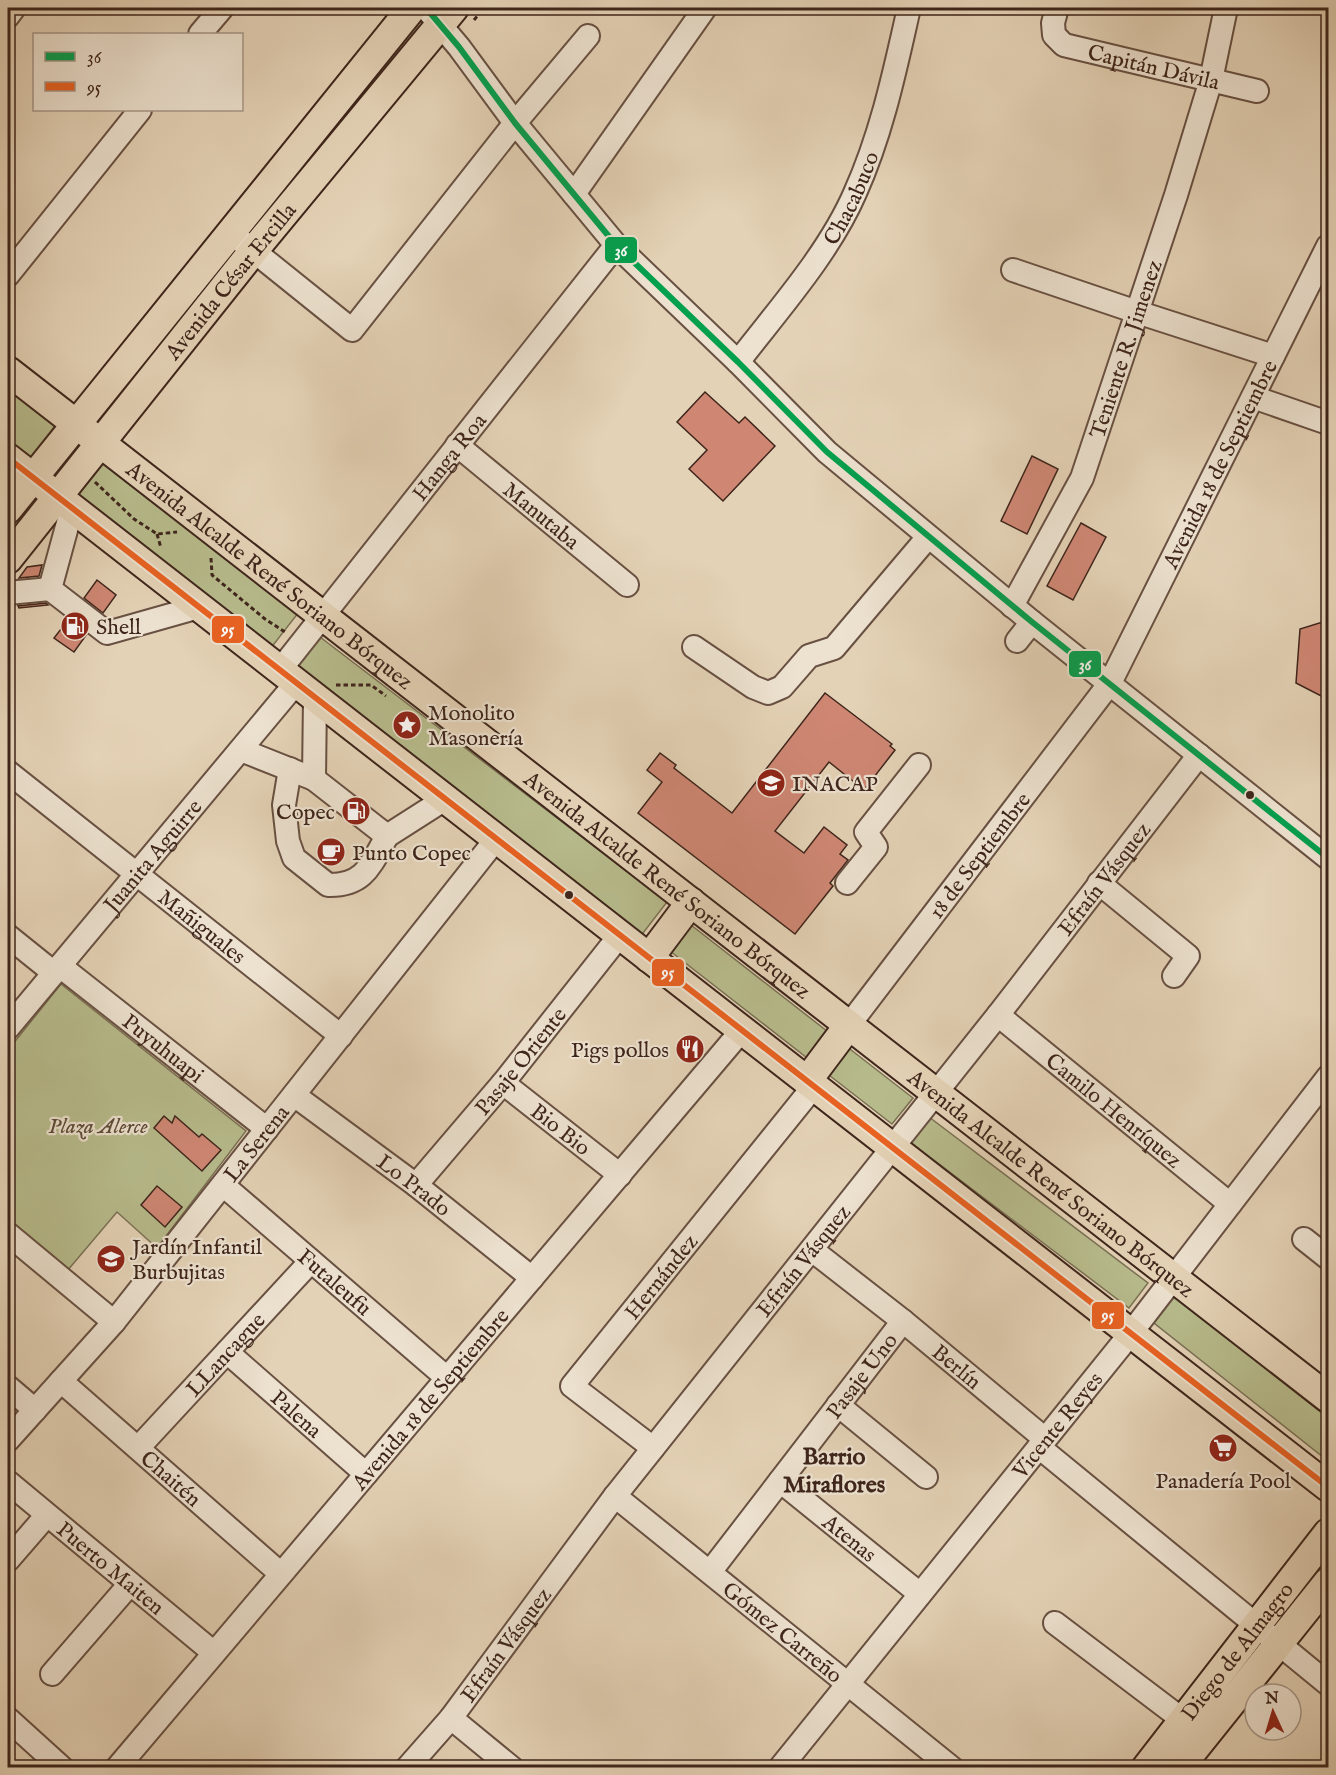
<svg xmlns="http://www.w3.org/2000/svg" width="1336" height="1775" font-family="'IM FELL English',serif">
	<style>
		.green { fill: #b7bb8c; stroke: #7a7054; stroke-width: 1.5 }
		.building { fill: #cf8774; stroke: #3e251b; stroke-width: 1.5 }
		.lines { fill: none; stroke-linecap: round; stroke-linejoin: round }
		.minor-casing { stroke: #685042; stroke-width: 26 }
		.major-casing { stroke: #3e251b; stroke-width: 32 }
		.path { stroke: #3e251b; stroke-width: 3; stroke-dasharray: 4.5 3; stroke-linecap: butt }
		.minor { stroke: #ede2d0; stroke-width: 22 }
		.major { stroke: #e4d2b6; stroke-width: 28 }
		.bus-1-casing { stroke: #ede2d0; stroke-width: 10 }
		.bus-2-casing { stroke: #ede2d0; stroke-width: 10 }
		.bus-1 { stroke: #03a04e; stroke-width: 6 }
		.bus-2 { stroke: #e96222; stroke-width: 6 }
		.bus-dot { fill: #3e251b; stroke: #ede2d0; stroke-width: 2 }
		.labels { text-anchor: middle; stroke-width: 4.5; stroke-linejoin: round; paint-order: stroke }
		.street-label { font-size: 22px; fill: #3e251b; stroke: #ede2d0 }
		.poi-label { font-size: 22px; fill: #3e251b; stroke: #ede2d0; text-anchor: start }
		.park-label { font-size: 22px; font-style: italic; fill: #5c4a37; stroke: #ede2d0 }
		.neighbourhood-label { font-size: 24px; font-weight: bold; fill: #3e251b; stroke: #ede2d0 }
		.line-badge { stroke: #ede2d0; stroke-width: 2 }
		.badge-label { font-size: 16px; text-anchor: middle; font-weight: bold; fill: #fff }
	</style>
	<rect width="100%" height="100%" fill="#e4d2b6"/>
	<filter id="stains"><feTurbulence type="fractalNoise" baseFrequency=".00333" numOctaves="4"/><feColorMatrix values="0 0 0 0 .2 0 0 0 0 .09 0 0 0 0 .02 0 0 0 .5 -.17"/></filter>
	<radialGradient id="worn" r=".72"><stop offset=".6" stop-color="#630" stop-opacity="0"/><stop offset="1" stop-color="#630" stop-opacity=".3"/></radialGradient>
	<!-- green -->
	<g class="green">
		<polygon points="8,383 58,422 29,459 8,442"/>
		<polygon points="100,459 299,612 267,653 69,500"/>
		<polygon points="320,637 667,902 640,937 293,672"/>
		<polygon points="691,925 832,1035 811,1061 670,951"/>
		<polygon points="61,984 246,1131 157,1248 117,1212 67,1271 8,1219 8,1050"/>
		<polygon points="846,1046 913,1098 892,1124 825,1072"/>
		<polygon points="929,1117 1148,1283 1129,1308 910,1142"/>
		<polygon points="1175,1296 1328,1418 1328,1461 1154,1323"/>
	</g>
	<!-- building -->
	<g class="building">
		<polygon points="705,392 739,423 745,417 775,446 723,501 689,469 707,450 677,422"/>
		<polygon points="1032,456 1058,469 1027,534 1001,521"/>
		<polygon points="1081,523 1106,537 1073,600 1047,586"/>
		<polygon points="42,565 39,576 19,578 27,567"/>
		<polygon points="97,580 116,595 103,613 84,598"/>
		<polygon points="46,603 48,605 19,608 18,606"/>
		<polygon points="68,620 87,634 74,652 54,638"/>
		<polygon points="1329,620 1329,700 1296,683 1300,629"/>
		<polygon points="825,693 892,744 890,746 895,750 864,790 829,762 775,831 804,853 824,827 847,845 840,854 848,860 830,883 833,886 795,934 638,813 662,782 647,770 660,753 676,765 674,768 732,813"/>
		<polygon points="164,1116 172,1123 175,1116 199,1137 202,1134 221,1150 202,1171 154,1128"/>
		<polygon points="157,1186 182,1207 165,1227 141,1205"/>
	</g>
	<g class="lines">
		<!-- minor casing -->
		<g class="minor-casing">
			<g id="minor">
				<polyline points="426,8 459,47 515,123 616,245 738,362 827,452 1032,622 1328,858"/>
				<path id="s1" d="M1057,8l-4,15 1,12 10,10 193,46"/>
				<polyline points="8,16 14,8"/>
				<polyline points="200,34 222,8"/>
				<polyline points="574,194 705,8"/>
				<polyline points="240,240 352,330 515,123 588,36"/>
				<polyline points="1013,270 1137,312 1273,356"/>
				<polyline points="8,275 140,110"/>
				<path id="s2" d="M738,362c40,-52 91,-109 117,-169 27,-60 40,-123 54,-185"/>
				<polyline points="1253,397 1328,423"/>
				<path id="s3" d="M457,445l170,140"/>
				<polyline points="72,508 50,589 107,633 199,607"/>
				<polyline points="8,593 50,589"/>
				<path id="s4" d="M1012,606l70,-128 94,-283 35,-115 15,-72"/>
				<polyline points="1017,641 1032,622"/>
				<polyline points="694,647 753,687 768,693 782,687 809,656 834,648 928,537"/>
				<path id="s5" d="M280,670l336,-425"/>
				<polyline points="241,750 314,779 387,836 445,799"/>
				<path d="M290,769l-6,36 4,36 6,17 34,27c37,1 43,-21 59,-49"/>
				<path id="s6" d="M8,772l333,264"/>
				<polyline points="314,779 315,698"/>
				<polyline points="847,883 876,847 866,832 919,765"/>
				<polyline points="1099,883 1188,956 1174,976"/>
				<polyline points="8,936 54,973"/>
				<path id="s7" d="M60,966l207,163"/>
				<path id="s8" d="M998,1015l232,189"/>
				<path id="s9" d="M849,1025l261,-342 218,-437"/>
				<path id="s10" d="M8,1028l288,-345"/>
				<path id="s11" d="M503,1083l117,92"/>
				<path id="s12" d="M294,1095l122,90 116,93"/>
				<path id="s13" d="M223,1185l224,193"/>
				<path id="s14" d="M416,1185l87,-102 117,-148"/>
				<polyline points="8,1234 114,1322"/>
				<polyline points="1304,1239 1328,1258"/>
				<path id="s15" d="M812,1250l91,71 142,118"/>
				<path id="s16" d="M227,1352l139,122"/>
				<path id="s17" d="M61,1381l220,193"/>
				<polyline points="8,1387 35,1410"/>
				<polyline points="838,1405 926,1477"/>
				<path id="s18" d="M8,1440l106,-118 383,-484"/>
				<polyline points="1039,1447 1328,1684"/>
				<path id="s19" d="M138,1448l173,-187"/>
				<path id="s20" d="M653,1448l-81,-62 242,-300"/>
				<path id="s21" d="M780,1481l140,113"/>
				<path id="s22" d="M8,1482l206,171"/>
				<path id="s23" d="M615,1496l337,272"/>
				<polyline points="8,1560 47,1515"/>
				<path id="s24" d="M710,1572l193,-251"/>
				<polyline points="1055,1623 1183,1720"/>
				<polyline points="52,1674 130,1584"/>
				<polyline points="451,1718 512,1768"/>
				<polyline points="8,1719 62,1768"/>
				<path id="s25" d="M117,1768l625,-738"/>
				<path id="s26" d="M407,1768l44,-50 164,-222 383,-481 201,-260"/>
				<path id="s27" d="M780,1768l351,-435 197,-256"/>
			</g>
		</g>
		<!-- major casing -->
		<g class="major-casing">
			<g id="major">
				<path id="s28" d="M8,371l1320,1027"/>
				<polyline points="8,458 1328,1487"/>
				<polyline points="8,509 412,8"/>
				<path id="s29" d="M8,559l246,-309 200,-242"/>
				<polyline points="649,958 691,902"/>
				<polyline points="807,1081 849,1025"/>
				<path id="s30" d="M1146,1768l182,-235"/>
				<polyline points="1179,1768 1328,1582"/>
			</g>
		</g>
		<!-- path -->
		<g class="path">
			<polyline points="474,20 484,8"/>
			<polyline points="95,482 134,519 157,534 177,532"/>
			<polyline points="157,534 161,548"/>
			<polyline points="211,558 212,575 265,619 285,632"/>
			<polyline points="336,685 371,685 386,696"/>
		</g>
		<!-- minor -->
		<use href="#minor" class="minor"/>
		<!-- major -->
		<use href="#major" class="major"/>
		<!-- bus-1 casing -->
		<g class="bus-1-casing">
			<polyline id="bus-1" points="426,8 459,47 515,123 616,245 738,362 827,452 1032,622 1328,858"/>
		</g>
		<!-- bus-2 casing -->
		<g class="bus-2-casing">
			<polyline id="bus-2" points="8,458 1328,1487"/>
		</g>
		<!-- bus-1 -->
		<use href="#bus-1" class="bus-1"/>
		<!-- bus-2 -->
		<use href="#bus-2" class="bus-2"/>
	</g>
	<!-- icons -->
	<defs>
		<g id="fuel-disc" transform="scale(1.5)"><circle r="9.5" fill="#8f2418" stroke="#ede2d0"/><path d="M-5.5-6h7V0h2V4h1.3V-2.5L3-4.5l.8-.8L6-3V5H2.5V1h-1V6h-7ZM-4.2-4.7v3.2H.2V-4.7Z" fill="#fff"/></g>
		<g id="sight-disc" transform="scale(1.5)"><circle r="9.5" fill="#8f2418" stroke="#ede2d0"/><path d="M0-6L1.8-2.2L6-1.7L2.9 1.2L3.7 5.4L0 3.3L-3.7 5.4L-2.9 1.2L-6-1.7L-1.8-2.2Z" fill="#fff"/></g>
		<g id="university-disc" transform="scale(1.5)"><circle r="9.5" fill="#8f2418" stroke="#ede2d0"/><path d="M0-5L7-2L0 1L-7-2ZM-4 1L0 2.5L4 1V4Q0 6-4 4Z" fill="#fff"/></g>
		<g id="cafe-disc" transform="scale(1.5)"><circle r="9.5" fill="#8f2418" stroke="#ede2d0"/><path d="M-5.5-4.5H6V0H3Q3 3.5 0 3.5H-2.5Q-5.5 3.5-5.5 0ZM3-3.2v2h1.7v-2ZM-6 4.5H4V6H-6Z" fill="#fff"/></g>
		<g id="restaurant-disc" transform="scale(1.5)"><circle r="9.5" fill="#8f2418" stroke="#ede2d0"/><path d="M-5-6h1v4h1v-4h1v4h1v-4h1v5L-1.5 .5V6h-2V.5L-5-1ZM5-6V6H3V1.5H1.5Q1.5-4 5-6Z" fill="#fff"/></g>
		<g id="school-disc" transform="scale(1.5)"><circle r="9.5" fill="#8f2418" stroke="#ede2d0"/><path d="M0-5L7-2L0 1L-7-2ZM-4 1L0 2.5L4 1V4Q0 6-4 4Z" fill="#fff"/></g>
		<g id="supermarket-disc" transform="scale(1.5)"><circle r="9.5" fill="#8f2418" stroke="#ede2d0"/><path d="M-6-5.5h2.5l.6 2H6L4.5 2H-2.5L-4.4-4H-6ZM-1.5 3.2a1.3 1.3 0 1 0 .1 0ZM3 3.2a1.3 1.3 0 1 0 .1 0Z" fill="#fff"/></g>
	</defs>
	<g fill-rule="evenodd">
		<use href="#fuel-disc" x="75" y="626"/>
		<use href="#sight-disc" x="407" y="725"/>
		<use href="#university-disc" x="771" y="783"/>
		<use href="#fuel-disc" x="356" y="811"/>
		<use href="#cafe-disc" x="331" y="852"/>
		<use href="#restaurant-disc" x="690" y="1049"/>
		<use href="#school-disc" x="111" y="1259"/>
		<use href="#supermarket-disc" x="1223" y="1448"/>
	</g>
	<!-- markers -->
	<g class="bus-dot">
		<circle cx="1250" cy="795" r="5"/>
		<circle cx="569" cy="895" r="5"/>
	</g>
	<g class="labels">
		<!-- street labels -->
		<g class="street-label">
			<text dy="8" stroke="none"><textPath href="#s1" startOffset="134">Capitán Dávila</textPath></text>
			<text dy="8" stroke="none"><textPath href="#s2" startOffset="200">Chacabuco</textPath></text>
			<text dy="8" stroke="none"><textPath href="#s29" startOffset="356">Avenida César Ercilla</textPath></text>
			<text dy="8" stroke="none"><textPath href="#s4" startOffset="282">Teniente R. Jimenez</textPath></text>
			<text dy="8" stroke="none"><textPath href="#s5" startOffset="272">Hanga Roa</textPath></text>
			<text dy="8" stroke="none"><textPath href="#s9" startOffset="675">Avenida 18 de Septiembre</textPath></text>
			<text dy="8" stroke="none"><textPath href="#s3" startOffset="110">Manutaba</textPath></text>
			<text dy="8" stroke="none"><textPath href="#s28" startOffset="332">Avenida Alcalde René Soriano Bórquez</textPath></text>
			<text dy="8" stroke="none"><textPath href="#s9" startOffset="214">18 de Septiembre</textPath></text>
			<text dy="8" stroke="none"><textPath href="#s10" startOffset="225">Juanita Aguirre</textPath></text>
			<text dy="8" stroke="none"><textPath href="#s26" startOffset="1130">Efraín Vásquez</textPath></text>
			<text dy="8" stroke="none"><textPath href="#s28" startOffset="836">Avenida Alcalde René Soriano Bórquez</textPath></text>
			<text dy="8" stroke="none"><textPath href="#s6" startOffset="248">Mañiguales</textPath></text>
			<text dy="8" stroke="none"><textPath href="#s7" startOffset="132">Puyuhuapi</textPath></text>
			<text dy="8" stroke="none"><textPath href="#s14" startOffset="162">Pasaje Oriente</textPath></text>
			<text dy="8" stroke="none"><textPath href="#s8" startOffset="150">Camilo Henríquez</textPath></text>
			<text dy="8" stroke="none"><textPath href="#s11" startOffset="74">Bio Bio</textPath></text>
			<text dy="8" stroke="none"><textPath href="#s18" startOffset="387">La Serena</textPath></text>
			<text dy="8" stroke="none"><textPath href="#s28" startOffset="1322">Avenida Alcalde René Soriano Bórquez</textPath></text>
			<text dy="8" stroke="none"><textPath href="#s12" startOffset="150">Lo Prado</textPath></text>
			<text dy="8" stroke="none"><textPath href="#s26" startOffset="644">Efraín Vásquez</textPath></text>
			<text dy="8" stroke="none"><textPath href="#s20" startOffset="243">Hernández</textPath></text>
			<text dy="8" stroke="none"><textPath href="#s13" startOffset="148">Futaleufu</textPath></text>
			<text dy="8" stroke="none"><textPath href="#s19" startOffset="128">LLancague</textPath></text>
			<text dy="8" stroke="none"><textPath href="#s15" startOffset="186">Berlín</textPath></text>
			<text dy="8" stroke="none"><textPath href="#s24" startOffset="248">Pasaje Uno</textPath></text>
			<text dy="8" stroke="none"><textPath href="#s25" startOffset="484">Avenida 18 de Septiembre</textPath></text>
			<text dy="8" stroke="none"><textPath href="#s16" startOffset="93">Palena</textPath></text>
			<text dy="8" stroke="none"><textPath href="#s27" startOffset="441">Vicente Reyes</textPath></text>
			<text dy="8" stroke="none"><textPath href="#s17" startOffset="147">Chaitén</textPath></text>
			<text dy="8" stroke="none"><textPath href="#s21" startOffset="90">Atenas</textPath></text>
			<text dy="8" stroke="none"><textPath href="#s22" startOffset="134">Puerto Maiten</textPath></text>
			<text dy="8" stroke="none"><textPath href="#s23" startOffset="216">Gómez Carreño</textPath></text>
			<text dy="8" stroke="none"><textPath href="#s26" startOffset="158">Efraín Vásquez</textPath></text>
			<text dy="8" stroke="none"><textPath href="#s30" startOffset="148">Diego de Almagro</textPath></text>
		</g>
		<!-- poi labels -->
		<g class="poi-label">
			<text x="96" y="634">Shell</text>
			<text x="428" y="720">Monolito<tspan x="428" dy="25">Masonería</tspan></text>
			<text x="792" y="791">INACAP</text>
			<text x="335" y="819" text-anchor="end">Copec</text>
			<text x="352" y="860">Punto Copec</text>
			<text x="669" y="1057" text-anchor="end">Pigs pollos</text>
			<text x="132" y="1254">Jardín Infantil<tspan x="132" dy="25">Burbujitas</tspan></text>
			<text x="1223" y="1488" text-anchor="middle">Panadería Pool</text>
		</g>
		<!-- park labels -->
		<g class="park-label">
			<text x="98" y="1133">Plaza Alerce</text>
		</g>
		<!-- neighbourhood labels -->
		<g class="neighbourhood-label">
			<text x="834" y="1464">Barrio<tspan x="834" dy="28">Miraflores</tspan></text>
		</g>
	</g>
	<g class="line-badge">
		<rect x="604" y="236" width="34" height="28" rx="6" fill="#03a04e"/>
		<rect x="211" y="615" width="34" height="29" rx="6" fill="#e96222"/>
		<rect x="1068" y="650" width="34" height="28" rx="6" fill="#03a04e"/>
		<rect x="651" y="958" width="34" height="29" rx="6" fill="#e96222"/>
		<rect x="1091" y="1301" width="34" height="29" rx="6" fill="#e96222"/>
	</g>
	<g class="badge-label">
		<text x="621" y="256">36</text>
		<text x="228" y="635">95</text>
		<text x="1085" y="670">36</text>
		<text x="668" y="978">95</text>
		<text x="1108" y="1321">95</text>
	</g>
	<!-- margin -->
	<rect width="1336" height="1775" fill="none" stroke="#e4d2b6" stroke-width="30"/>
	<rect x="9" y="9" width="1318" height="1757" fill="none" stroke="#3e251b" stroke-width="3"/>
	<rect x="15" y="15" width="1306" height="1745" fill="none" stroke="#3e251b" stroke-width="1.5"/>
	<!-- legend -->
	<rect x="33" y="33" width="210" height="78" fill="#ede2d0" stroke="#a79688" stroke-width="1.5"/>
	<rect x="45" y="52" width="30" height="9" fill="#03a04e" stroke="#a79688" stroke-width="1.5"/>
	<text x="87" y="63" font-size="18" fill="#3e251b">36</text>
	<rect x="45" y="82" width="30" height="9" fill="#e96222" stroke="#a79688" stroke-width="1.5"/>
	<text x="87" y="93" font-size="18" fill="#3e251b">95</text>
	<!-- north arrow -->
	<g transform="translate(1273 1712) rotate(356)"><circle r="28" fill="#ede2d0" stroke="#a79688" stroke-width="1.5"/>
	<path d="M0-4.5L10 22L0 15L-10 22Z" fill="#8f2418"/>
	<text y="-9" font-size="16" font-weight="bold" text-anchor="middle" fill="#3e251b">N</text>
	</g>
	<rect width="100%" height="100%" filter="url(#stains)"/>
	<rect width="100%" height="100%" fill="url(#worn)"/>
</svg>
